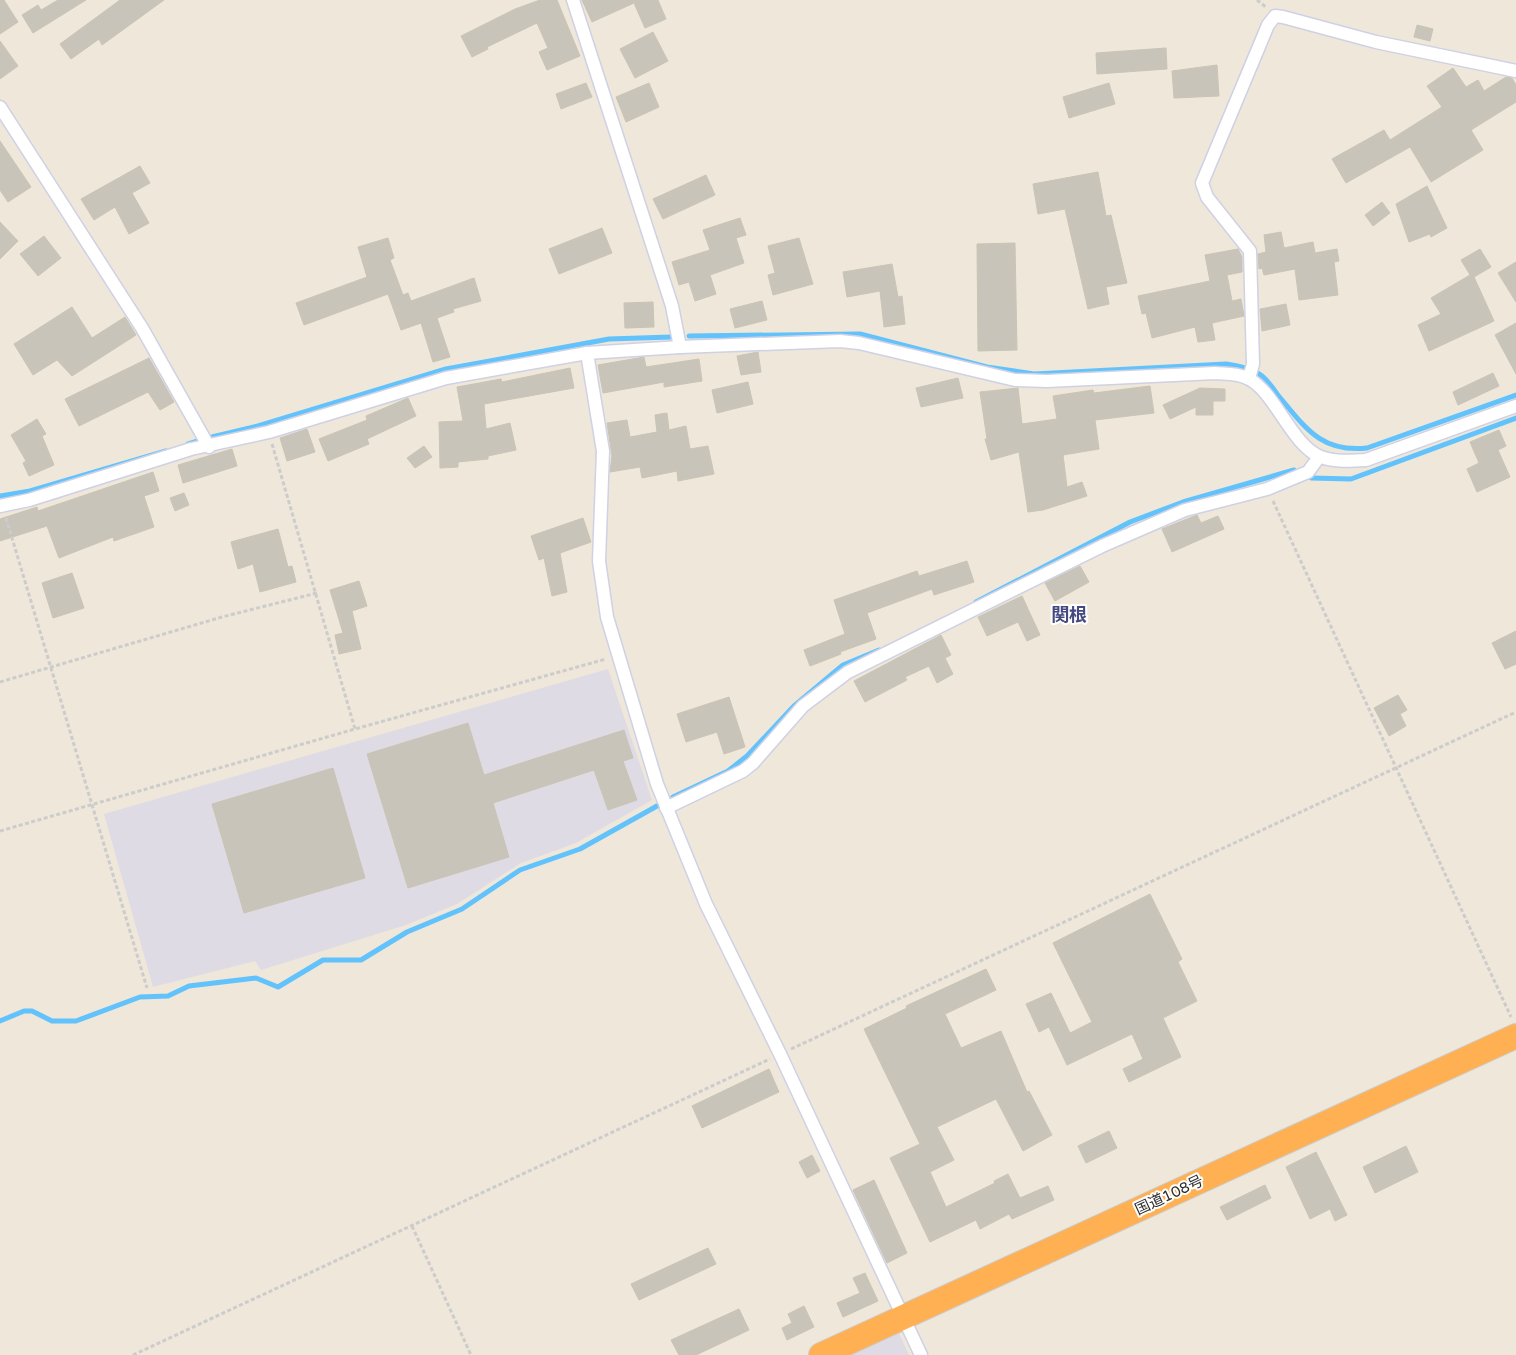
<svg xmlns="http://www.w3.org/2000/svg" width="1516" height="1355" font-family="'Varela Round','Noto Sans JP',sans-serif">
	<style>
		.industrial { fill: #dfdbe5 }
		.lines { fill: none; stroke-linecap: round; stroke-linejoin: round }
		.stream { stroke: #61c2fc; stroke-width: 5 }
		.building { fill: #c9c4ba; stroke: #c9c4b3 }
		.street-casing { stroke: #cfd1e4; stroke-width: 15 }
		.highway-casing { stroke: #ccc; stroke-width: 26 }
		.path { stroke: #ccc; stroke-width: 3; stroke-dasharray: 4 2.5; stroke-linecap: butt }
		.street { stroke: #fff; stroke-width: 12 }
		.highway { stroke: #ffb053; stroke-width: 24 }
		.labels { text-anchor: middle; stroke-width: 4; stroke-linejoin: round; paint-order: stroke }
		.street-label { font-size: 15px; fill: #2a2a2a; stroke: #fff }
		.quarter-label { font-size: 18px; font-weight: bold; fill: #45497f; stroke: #fff }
	</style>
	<rect width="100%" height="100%" fill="#eee7da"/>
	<!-- industrial -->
	<g class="industrial">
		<polygon points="608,669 652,800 576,843 521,863 457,904 406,925 261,970 255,961 153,987 104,814"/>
		<polygon points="898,1331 909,1355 846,1355"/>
	</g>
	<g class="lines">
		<!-- stream -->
		<g class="stream">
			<path d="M689,336l171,-2 127,33 47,7 192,-10c12,2 26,4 36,12 6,5 11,12 15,18 28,33 43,59 90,54l149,-53"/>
			<polyline points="212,437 254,427 446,369 609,339 671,337"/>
			<polyline points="188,444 198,441"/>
			<polyline points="1311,478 1351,479 1516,418"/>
			<polyline points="0,496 30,491 166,451"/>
			<polyline points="976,602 1130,522 1183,502 1294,470"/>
			<polyline points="673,797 728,771 747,756 794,706 843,665 879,650"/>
			<polyline points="0,1021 24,1011 32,1011 52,1021 76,1021 140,997 168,996 189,986 256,978 278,987 323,960 361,960 407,932 462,909 520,870 580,849 657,806"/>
		</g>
	</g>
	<!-- building -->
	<g class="building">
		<polygon points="0,0 4,0 18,22 0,34"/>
		<polygon points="58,0 86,0 33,33 22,15 38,5 41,10"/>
		<polygon points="120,0 164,0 102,45 99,39 71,59 60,44"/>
		<polygon points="540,0 557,0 580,56 547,70 539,52 548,48 537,23 487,47 488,49 472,57 461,36 515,9"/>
		<polygon points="582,0 658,0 666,19 645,28 634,3 592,22"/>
		<polygon points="1417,25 1433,29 1430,41 1414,37"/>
		<polygon points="653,32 668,61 635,78 620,49"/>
		<polygon points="0,41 18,66 0,79"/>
		<polygon points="1166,48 1167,69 1097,74 1096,53"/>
		<polygon points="1217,65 1219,96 1174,98 1172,71"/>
		<polygon points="1453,68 1466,87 1478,80 1484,91 1506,77 1512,78 1516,85 1516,102 1471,130 1483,150 1431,182 1410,147 1346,183 1332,159 1384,130 1390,140 1442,107 1427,86"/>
		<polygon points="586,83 592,97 561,109 556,94"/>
		<polygon points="649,83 659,107 626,122 616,97"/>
		<polygon points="1109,83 1115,104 1069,118 1063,97"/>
		<polygon points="0,141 31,187 8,202 0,190"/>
		<polygon points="140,166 150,183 132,193 149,223 129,234 115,207 94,220 81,199"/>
		<polygon points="1098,172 1106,216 1111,215 1127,283 1106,287 1109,304 1088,309 1065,209 1038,214 1033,184"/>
		<polygon points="706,175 715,195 663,219 653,199"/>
		<polygon points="1427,186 1447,228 1431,237 1430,234 1409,242 1396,204"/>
		<polygon points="1382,202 1390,213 1373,226 1365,215"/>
		<polygon points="740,218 746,235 736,238 744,263 710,275 716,294 695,301 689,282 679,285 672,262 710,250 703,230"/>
		<polygon points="0,222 18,241 0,259"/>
		<polygon points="602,228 612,253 559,274 549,249"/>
		<polygon points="1281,232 1284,248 1313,242 1315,253 1337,249 1339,261 1334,262 1338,295 1299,300 1295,269 1264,275 1262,268 1259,269 1258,254 1266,252 1264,235"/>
		<polygon points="44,236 61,258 38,276 20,254"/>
		<polygon points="388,238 394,258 390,260 403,295 408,293 411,301 474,278 481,301 453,309 454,312 437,318 450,357 433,362 421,323 401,330 388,294 304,325 296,303 367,277 358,247"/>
		<polygon points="799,238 813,284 773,295 768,275 775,273 768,246"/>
		<polygon points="1015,243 1017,350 978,351 977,244"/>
		<polygon points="1238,249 1242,257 1242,272 1227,275 1232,301 1241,299 1244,316 1212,323 1215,340 1198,342 1195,327 1152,338 1146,313 1142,314 1138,296 1210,281 1205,255"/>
		<polygon points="1480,249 1491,267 1474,277 1494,321 1429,351 1418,325 1441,314 1431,298 1470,275 1461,260"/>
		<polygon points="1516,262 1516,302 1498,273"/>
		<polygon points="892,264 898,297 902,296 905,324 884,327 880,291 847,297 843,272"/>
		<polygon points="762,301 767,320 735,328 730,309"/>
		<polygon points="653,302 654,327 625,328 624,303"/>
		<polygon points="1286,304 1290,325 1262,331 1260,309"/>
		<polygon points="72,307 92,338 125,317 136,335 72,376 57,360 33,375 14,344"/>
		<polygon points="1516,323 1516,374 1495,335"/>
		<polygon points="758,352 761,372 741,375 737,356"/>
		<polygon points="644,357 646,367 699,359 702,381 664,387 664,382 603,393 598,365"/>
		<polygon points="149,358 174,402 160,410 148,392 79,426 65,399"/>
		<polygon points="570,368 574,388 484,404 486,429 510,423 516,450 488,456 488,459 458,462 458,467 440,468 439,422 463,421 457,387 501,379 502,382"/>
		<polygon points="1493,373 1499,386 1458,405 1453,392"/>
		<polygon points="958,378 963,398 921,407 916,388"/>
		<polygon points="748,382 753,404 717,413 712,390"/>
		<polygon points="1150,386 1154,413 1095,420 1099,449 1063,455 1067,487 1082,482 1087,496 1043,510 1028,512 1019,452 991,460 985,439 987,439 980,392 1018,388 1022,424 1057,419 1053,396 1093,390 1094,393"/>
		<polygon points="1200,388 1225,389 1225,401 1213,401 1213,415 1196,415 1196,407 1170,419 1163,405"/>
		<polygon points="408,398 416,416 367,439 369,444 328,461 319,439 367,420 366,416"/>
		<polygon points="667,413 669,430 686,426 690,449 708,446 714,474 678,481 677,471 642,478 640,467 610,472 612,456 607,423 627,420 630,437 657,432 655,415"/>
		<polygon points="37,419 46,434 42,436 54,465 29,476 23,463 26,461 11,435"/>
		<polygon points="307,429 315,452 287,461 280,438"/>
		<polygon points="1499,430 1506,446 1498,450 1510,477 1477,492 1467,469 1479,463 1470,442"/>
		<polygon points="424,446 432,457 415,468 407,458"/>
		<polygon points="232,449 237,466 183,483 178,465"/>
		<polygon points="153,472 159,491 144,496 154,527 114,541 113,537 59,558 47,526 0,541 0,519 37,507 38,511"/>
		<polygon points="184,493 189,505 175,511 170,498"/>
		<polygon points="1197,515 1201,523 1218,516 1224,529 1172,552 1162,529"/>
		<polygon points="583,518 591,542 560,553 567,592 552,596 544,558 539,560 531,536"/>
		<polygon points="278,529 288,567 292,566 296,582 260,592 253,564 238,569 231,542"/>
		<polygon points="967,561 974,582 934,595 932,589 867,613 876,639 840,652 841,654 810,666 804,650 845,634 834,600 917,571 919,576"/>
		<polygon points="1080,566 1089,582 1055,601 1045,583"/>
		<polygon points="72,573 84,608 53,618 42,583"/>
		<polygon points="359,581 367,606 352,611 361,649 339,654 335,635 343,633 330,590"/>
		<polygon points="1022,596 1040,635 1027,641 1018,622 987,636 978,617"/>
		<polygon points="1516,631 1516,664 1505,669 1492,643"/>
		<polygon points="941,635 951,655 945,658 953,674 937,683 929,666 905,677 907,680 865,702 854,681"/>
		<polygon points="1398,695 1407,710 1400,714 1406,726 1389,736 1374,708"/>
		<polygon points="729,697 745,747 724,754 717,732 686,742 677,714"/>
		<polygon points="468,723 484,775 624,730 633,758 623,761 637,800 608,810 594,770 493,803 509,857 408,888 367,754"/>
		<polygon points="333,768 365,878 244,913 212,804"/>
		<polygon points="1150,894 1182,959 1178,962 1197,1001 1163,1018 1181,1057 1129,1082 1123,1069 1143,1059 1132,1034 1067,1065 1049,1027 1039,1032 1026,1004 1051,993 1070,1033 1092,1022 1053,943"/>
		<polygon points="986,969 996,990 945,1014 961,1048 1001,1031 1027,1092 1029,1091 1052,1135 1023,1151 996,1099 937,1127 954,1160 930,1172 946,1207 995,1183 994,1181 1008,1174 1020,1198 1048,1186 1054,1200 1012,1219 1009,1214 980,1229 976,1220 930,1242 890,1158 920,1144 864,1029 907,1008 906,1006"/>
		<polygon points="769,1069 779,1092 702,1128 692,1106"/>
		<polygon points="1109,1131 1117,1148 1086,1163 1078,1146"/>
		<polygon points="1406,1146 1418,1172 1375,1193 1363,1167"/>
		<polygon points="1316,1152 1347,1215 1335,1221 1330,1209 1310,1219 1286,1167"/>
		<polygon points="812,1155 820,1171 807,1178 799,1162"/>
		<polygon points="874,1180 907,1253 887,1263 853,1190"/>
		<polygon points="1265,1185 1271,1198 1227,1220 1220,1207"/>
		<polygon points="708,1248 716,1264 639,1300 631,1284"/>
		<polygon points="865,1273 878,1301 843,1317 837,1303 860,1293 853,1278"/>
		<polygon points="804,1306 814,1327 787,1340 782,1328 792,1323 788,1314"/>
		<polygon points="739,1309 749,1330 696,1355 679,1355 671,1340"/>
	</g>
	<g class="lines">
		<!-- street casing -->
		<g class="street-casing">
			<g id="street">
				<polyline points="573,0 672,306 680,347"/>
				<polyline points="0,107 142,328 209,447"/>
				<polyline points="587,353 603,451 599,561 607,617 657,784 706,904 780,1054 921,1355"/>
				<polyline points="1249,378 1253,364 1250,251 1207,197 1202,183 1268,25 1275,16 1283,17 1376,42 1516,71"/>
				<path d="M0,506l29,-6 162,-51 78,-17 177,-54 141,-25 93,-6 160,-6 19,2 156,37 32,1 168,-8c11,1 24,0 34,6 26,13 43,67 72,78 14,5 30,4 45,3l150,-54"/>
				<polyline points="666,808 743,771 753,763 803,706 848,672 1102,546 1185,510 1267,489 1308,472 1319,457"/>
			</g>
		</g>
		<!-- highway casing -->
		<g class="highway-casing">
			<polyline id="highway" points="821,1355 1516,1036"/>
		</g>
		<!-- path -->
		<g class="path">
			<polyline points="1257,0 1266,7"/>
			<polyline points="272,444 355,729"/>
			<polyline points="1273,501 1511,1017"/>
			<polyline points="6,518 147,988"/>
			<polyline points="0,682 222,617 317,593"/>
			<polyline points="0,831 355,729 606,659"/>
			<polyline points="791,1049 1516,712"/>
			<polyline points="412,1226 471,1355"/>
			<polyline points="133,1355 770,1059"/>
		</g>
		<!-- street -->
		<use href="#street" class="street"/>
		<!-- highway -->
		<use href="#highway" class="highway"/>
	</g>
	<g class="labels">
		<!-- street labels -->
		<g class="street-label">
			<text transform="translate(1169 1195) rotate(-25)" y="5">国道108号</text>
		</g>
		<!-- quarter labels -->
		<g class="quarter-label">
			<text x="1069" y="621">関根</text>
		</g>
	</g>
</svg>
